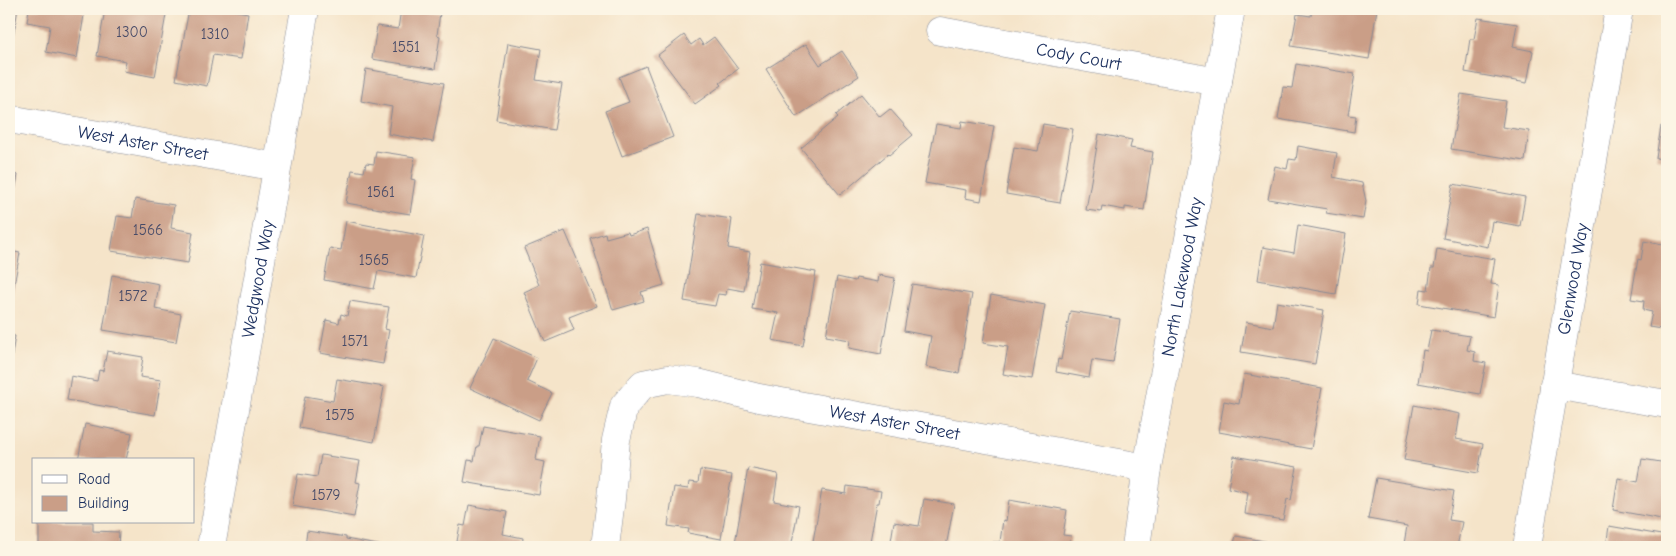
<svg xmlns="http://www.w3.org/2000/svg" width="1676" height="556" font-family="'Comic Neue',sans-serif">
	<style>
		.building { fill: #ca9e87 }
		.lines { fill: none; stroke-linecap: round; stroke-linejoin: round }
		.minor-casing { stroke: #888a94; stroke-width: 29 }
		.minor { stroke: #fff; stroke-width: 28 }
		.labels { text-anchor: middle; stroke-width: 4.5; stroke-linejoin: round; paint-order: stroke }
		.number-label { font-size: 15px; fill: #474b68 }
		.street-label { font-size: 18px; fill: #1b2f5e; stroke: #fcf5e5 }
	</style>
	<rect width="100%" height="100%" fill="#fcf5e5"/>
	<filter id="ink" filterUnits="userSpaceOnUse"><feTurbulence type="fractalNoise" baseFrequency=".02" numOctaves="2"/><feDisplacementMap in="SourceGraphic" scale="10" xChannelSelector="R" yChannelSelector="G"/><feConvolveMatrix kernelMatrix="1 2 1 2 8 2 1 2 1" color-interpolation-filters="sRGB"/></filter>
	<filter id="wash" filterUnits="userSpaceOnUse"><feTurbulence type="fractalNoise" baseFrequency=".0096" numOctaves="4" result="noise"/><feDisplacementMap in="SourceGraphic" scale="20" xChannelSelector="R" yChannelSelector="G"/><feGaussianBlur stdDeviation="1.12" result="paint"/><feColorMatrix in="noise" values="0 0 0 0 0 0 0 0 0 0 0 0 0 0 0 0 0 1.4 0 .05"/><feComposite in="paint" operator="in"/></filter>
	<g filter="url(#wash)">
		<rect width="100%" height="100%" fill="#f5e4c9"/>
		<g id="blocks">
			<!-- building -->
			<g class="building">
				<polygon points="9,9 18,9 11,49 9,48"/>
				<polygon points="29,9 85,9 77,58 46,52 50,26 27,22"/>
				<polygon points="105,9 167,9 155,77 124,71 126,61 97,56"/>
				<polygon points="189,9 226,9 248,13 241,59 213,55 207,86 176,80"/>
				<polygon points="401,9 440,13 437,35 440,36 435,69 372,59 377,26 398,29"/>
				<polygon points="1312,9 1377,9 1369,59 1291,46 1297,14 1311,16"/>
				<polygon points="1478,18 1517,24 1513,47 1533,51 1527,83 1465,72 1470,39 1474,39"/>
				<polygon points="684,35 691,45 699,39 703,45 714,37 738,69 720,83 722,85 695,104 658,55"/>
				<polygon points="508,43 541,49 536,80 562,84 554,130 496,120"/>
				<polygon points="806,44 820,65 842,51 859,76 796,117 766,69"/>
				<polygon points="1296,64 1355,74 1348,115 1356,116 1354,132 1278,119 1283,87 1292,88"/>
				<polygon points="646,66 673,137 622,156 605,111 629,102 619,77"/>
				<polygon points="366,69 444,83 433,142 388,134 392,107 361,101"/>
				<polygon points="861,94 880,117 890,109 913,135 889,155 888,154 840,195 801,148 838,117 836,115"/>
				<polygon points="1461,94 1506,101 1502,127 1529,131 1525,161 1451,149"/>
				<polygon points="962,121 994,126 981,201 965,198 966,190 925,183 936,124 961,128"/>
				<polygon points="1043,124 1073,129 1060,203 1006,194 1014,147 1038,151"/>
				<polygon points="1661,126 1667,127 1667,160 1656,158"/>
				<polygon points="1099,134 1132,140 1130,148 1153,152 1144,210 1125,207 1125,210 1102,206 1101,212 1086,210"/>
				<polygon points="1298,146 1337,153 1333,177 1362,183 1366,201 1363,219 1326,213 1327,209 1268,199 1275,166 1287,169 1289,159 1296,160"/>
				<polygon points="376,151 415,157 411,179 415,180 410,214 346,203 352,170 364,172 366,163 374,164"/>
				<polygon points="9,173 18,175 10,219 9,219"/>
				<polygon points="1453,184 1525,197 1520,226 1492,221 1488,247 1443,238"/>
				<polygon points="135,199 174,205 171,228 193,232 188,263 111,251 117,216 132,218"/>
				<polygon points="698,214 732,219 728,248 750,252 744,291 727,288 726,295 718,294 715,306 684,301"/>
				<polygon points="346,221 424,236 416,278 378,271 374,289 324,280 330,248 341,250"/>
				<polygon points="1298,225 1346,234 1336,294 1258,280 1263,247 1294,253"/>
				<polygon points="647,229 664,285 641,292 644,301 613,310 590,238 605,233 606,238 628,232 629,235"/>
				<polygon points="565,231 597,306 569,317 574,330 545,342 524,292 539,285 524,248"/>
				<polygon points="1644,241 1667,246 1667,330 1649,327 1652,312 1643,310 1644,301 1631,299 1638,259 1641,260"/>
				<polygon points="1437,249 1495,259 1491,284 1499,285 1494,317 1419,304 1421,289 1428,290 1431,268 1434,268"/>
				<polygon points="9,251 20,253 12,296 9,296"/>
				<polygon points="760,262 816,272 803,346 772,340 778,313 752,309"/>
				<polygon points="112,275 159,284 155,309 181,314 176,342 103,330"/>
				<polygon points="879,275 895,278 881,354 849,348 850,340 826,336 837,277 855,281 856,278 878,282"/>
				<polygon points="912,284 972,294 959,373 926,367 931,336 904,331"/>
				<polygon points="991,295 1045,305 1032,379 1003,374 1008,347 983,343"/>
				<polygon points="350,301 389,307 385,329 389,330 383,364 320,353 326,320 339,323 341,314 347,316"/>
				<polygon points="1277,302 1324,310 1315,364 1241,352 1246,322 1273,327"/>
				<polygon points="1070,311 1120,319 1113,363 1092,360 1089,378 1056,372 1058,359 1061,360"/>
				<polygon points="1431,330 1470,336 1467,350 1475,352 1474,361 1486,363 1480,394 1418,383 1423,350 1427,351"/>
				<polygon points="9,335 15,336 10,367 9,367"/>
				<polygon points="494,338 537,358 527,381 552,393 539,420 470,388"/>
				<polygon points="107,351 143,357 140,377 161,380 155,415 67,400 71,376 97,381 99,370 103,371"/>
				<polygon points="1244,374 1322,388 1311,449 1219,432 1224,401 1239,404"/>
				<polygon points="337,379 384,387 374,442 299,428 305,396 333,401"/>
				<polygon points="1414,405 1460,414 1456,439 1483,444 1478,473 1404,460"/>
				<polygon points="85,424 132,433 126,460 78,460"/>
				<polygon points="483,426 540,436 536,460 545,462 539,495 464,482 468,460 474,461 477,446 479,446"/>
				<polygon points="321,455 360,461 356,482 360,483 354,517 292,506 298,474 317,477"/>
				<polygon points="1234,456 1297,467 1291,500 1287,499 1283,520 1245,514 1248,492 1228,488"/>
				<polygon points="1642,459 1667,463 1667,520 1613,510 1618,478 1638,482"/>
				<polygon points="748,468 778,474 774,501 799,506 791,547 758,547 735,543"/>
				<polygon points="700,470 732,475 721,539 688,533 689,529 668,526 674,487 688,489 689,482 698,483"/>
				<polygon points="1376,478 1454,491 1449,520 1462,522 1457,547 1421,547 1404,544 1407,526 1368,519"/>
				<polygon points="847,486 881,491 879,503 877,503 869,547 812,547 822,490 846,494"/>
				<polygon points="924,499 954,504 946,547 890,547 894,522 919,526"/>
				<polygon points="1009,500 1067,510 1063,535 1071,536 1069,547 992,547 993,542 1000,542 1003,520 1006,521"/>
				<polygon points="469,505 507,512 503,534 523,538 522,547 456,547 460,525 465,526"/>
				<polygon points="39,522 93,522 93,531 119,532 118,547 39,547"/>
				<polygon points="1609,526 1667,536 1665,547 1606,547"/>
				<polygon points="307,531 346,537 346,539 388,547 305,547"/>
				<polygon points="1236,536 1281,544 1280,547 1233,547"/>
			</g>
		</g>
	</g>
	<g filter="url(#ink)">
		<use href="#blocks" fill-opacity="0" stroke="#888a94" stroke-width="1"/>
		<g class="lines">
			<!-- minor casing -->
			<g class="minor-casing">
				<g id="minor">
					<path id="s1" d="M940,31l278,51"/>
					<path id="s2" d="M9,119l268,48"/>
					<polyline points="1554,385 1667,404"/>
					<path id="s3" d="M211,547l94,-538"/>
					<path id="s4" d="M605,547l6,-48 5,-59 8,-34 19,-22 25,-5 30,4 61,15 388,70"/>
					<path id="s5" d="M1136,547l11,-79 84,-459"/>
					<path id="s6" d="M1527,547l92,-538"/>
				</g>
			</g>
			<!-- minor -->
			<use href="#minor" class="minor"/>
		</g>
	</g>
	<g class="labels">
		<!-- number labels -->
		<g class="number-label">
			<text x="132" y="37">1300</text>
			<text x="215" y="39">1310</text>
			<text x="406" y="52">1551</text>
			<text x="381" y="197">1561</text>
			<text x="148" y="235">1566</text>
			<text x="374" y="265">1565</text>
			<text x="133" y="301">1572</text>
			<text x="355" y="346">1571</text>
			<text x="340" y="420">1575</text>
			<text x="326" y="500">1579</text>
		</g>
		<!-- street labels -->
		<g class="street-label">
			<text dy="6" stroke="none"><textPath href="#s1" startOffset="141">Cody Court</textPath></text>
			<text dy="6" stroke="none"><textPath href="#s2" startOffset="136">West Aster Street</textPath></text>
			<text dy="6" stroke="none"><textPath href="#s3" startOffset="272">Wedgwood Way</textPath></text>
			<text dy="6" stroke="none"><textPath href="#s5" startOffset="274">North Lakewood Way</textPath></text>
			<text dy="6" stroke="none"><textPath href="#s6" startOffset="272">Glenwood Way</textPath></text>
			<text dy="6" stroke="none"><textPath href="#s4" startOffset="428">West Aster Street</textPath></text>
		</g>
	</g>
	<!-- margin -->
	<rect width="1676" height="556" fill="none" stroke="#fcf5e5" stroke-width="30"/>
	<!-- legend -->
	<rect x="32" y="458" width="162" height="65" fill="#fcf5e5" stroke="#a2a6af"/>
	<rect x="42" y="475" width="25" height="8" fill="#ffffff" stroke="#a2a6af"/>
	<text x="78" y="484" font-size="15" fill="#1b2f5e">Road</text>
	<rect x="42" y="496" width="25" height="15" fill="#ca9e87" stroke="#a2a6af"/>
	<text x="78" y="508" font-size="15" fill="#1b2f5e">Building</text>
</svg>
